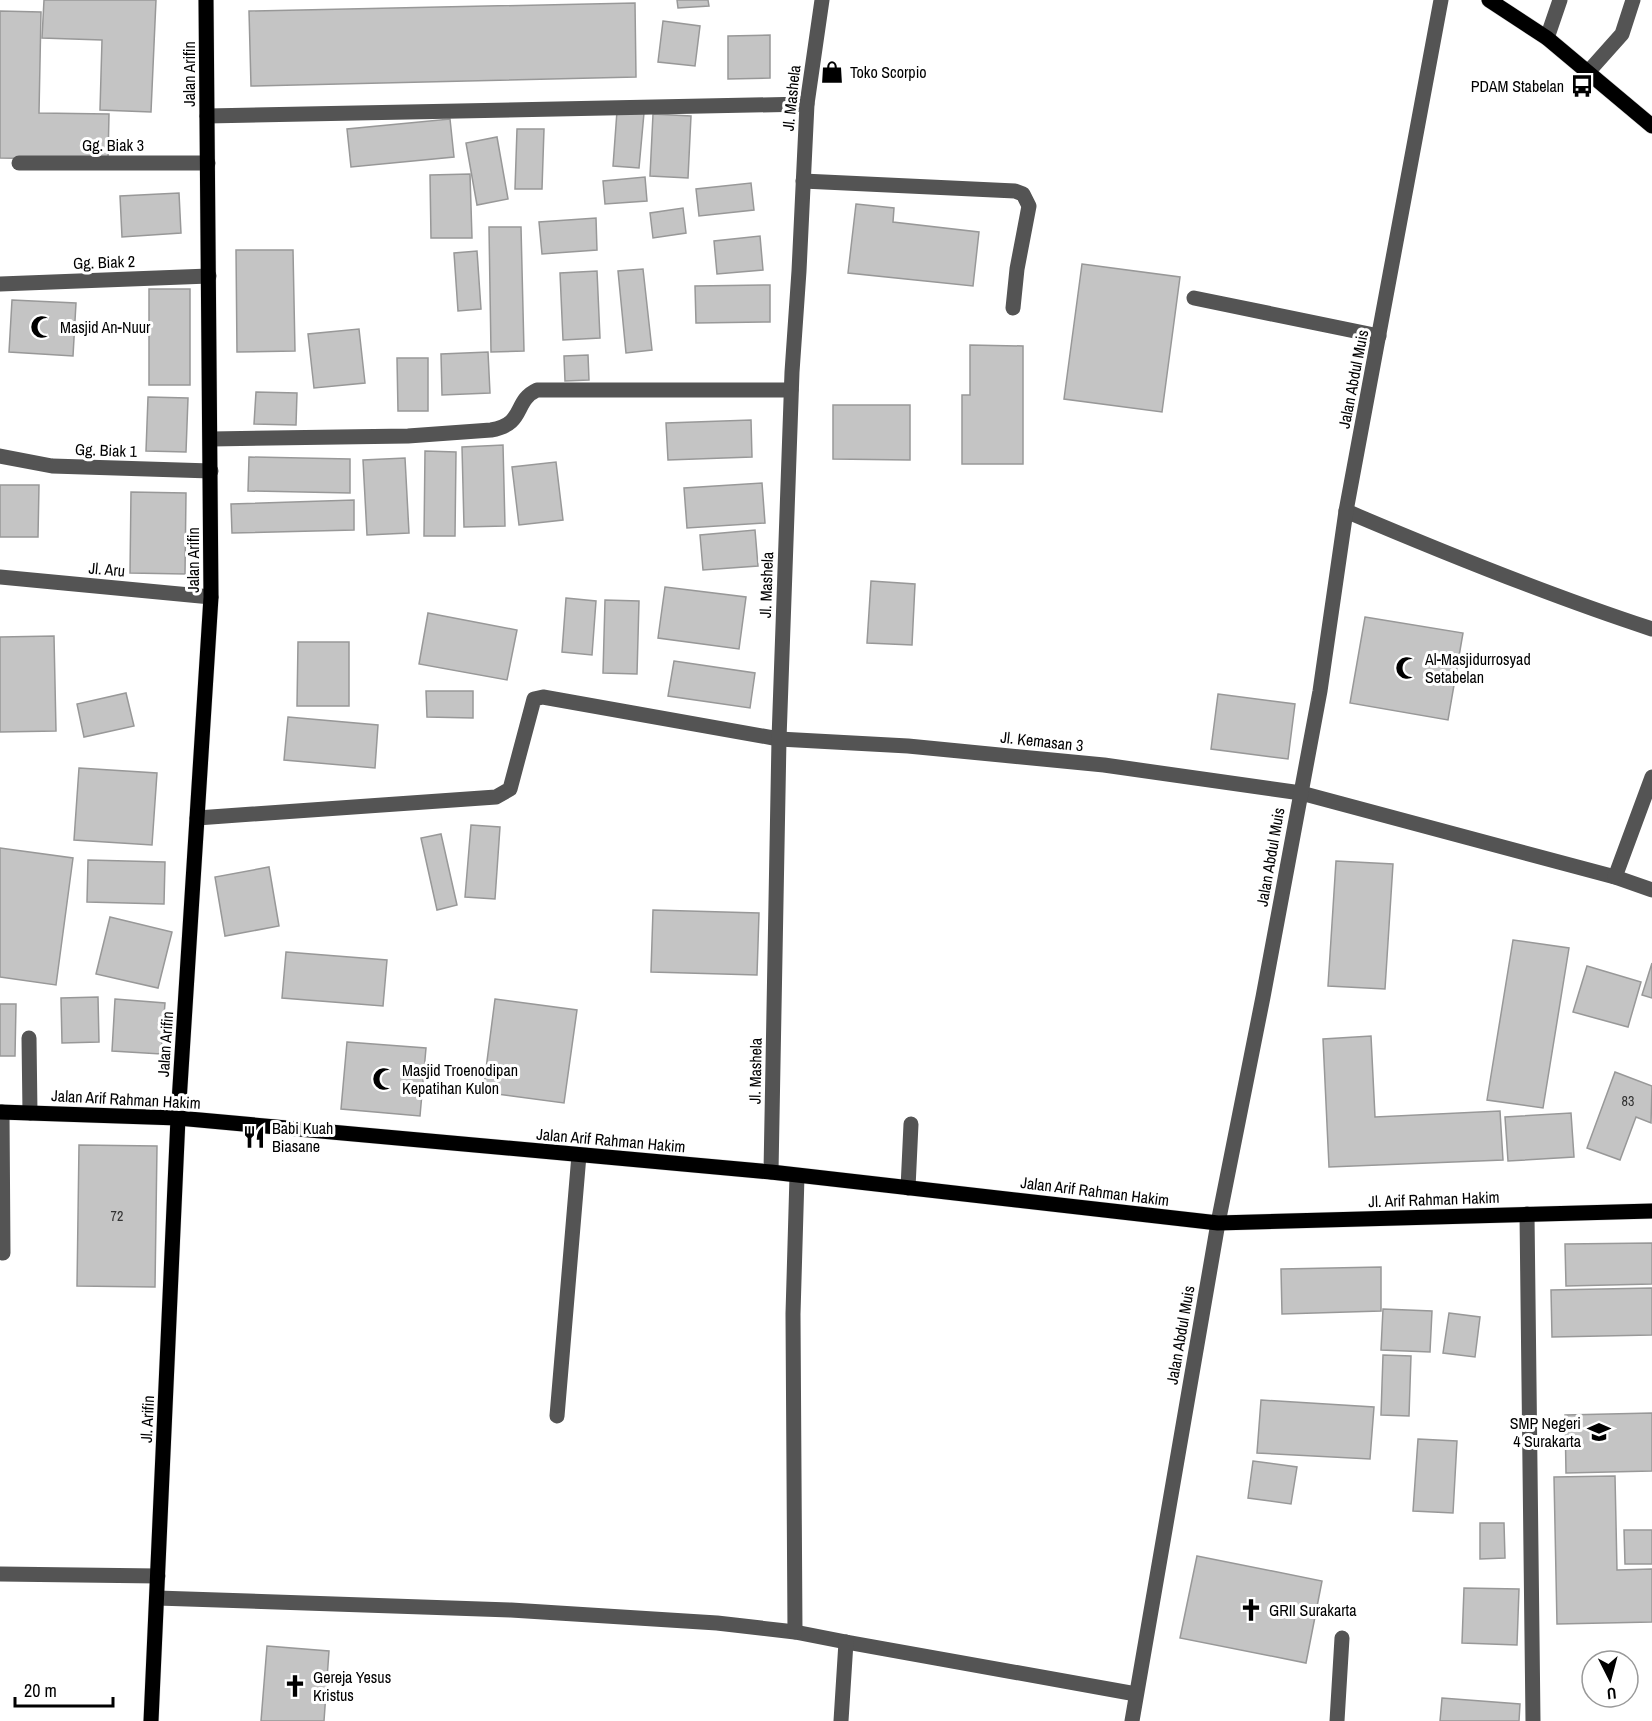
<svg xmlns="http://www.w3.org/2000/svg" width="1652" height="1721" font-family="'Archivo Narrow',sans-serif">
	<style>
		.building { fill: #c4c4c4; stroke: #989898; stroke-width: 1.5 }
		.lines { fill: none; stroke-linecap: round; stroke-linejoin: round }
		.major-casing { stroke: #dbdbdb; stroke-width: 16 }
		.minor { stroke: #545454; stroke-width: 15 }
		.major { stroke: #000; stroke-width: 15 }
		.labels { text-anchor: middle; stroke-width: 6; stroke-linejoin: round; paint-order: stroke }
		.number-label { font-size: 14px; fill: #313131 }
		.poi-label { font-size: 16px; fill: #000; stroke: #fff; text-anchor: start }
		.street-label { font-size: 16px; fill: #000; stroke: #fff }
	</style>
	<rect width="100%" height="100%" fill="#fff"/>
	<!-- building -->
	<g class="building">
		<polygon points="44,0 156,0 151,112 100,110 102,40 42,38"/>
		<polygon points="677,0 708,0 709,6 678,8"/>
		<polygon points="635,3 636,77 251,86 249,11"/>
		<polygon points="0,11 41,12 39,113 109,114 108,160 0,158"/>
		<polygon points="663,21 700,26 695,66 658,62"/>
		<polygon points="770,35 770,78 728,79 728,36"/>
		<polygon points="617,111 644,113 639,168 613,166"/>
		<polygon points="653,114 691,116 688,178 650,176"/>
		<polygon points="450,119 454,157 351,167 347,129"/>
		<polygon points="517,129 544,129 542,189 515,189"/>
		<polygon points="497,137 508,199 477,205 466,143"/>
		<polygon points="470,174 472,238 431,238 430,175"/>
		<polygon points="645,177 647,201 605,204 603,181"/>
		<polygon points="751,183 754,210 699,216 696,189"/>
		<polygon points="179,193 181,233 122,237 120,196"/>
		<polygon points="856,204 894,208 893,222 979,232 973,286 848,273"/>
		<polygon points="683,208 686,233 653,238 650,213"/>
		<polygon points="596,218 597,250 542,254 539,222"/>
		<polygon points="489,227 521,227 524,351 491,352"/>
		<polygon points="760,236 763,270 717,274 714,241"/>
		<polygon points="236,250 293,250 295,351 237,352"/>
		<polygon points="477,251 481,309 458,311 454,253"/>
		<polygon points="1082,264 1180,277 1162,412 1064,399"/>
		<polygon points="643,269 652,350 626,353 618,271"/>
		<polygon points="597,271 600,338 563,340 560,273"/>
		<polygon points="770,285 770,322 696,323 695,286"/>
		<rect x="149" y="289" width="41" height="96"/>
		<polygon points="12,300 76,303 73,356 9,352"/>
		<polygon points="359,329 365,383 314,388 308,334"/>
		<polygon points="970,345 1023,346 1023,464 962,464 962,395 970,395"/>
		<polygon points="488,352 490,393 442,395 441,354"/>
		<polygon points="588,355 589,380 565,381 564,356"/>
		<polygon points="397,358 428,358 428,411 398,411"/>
		<polygon points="256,392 297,393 296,425 254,424"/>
		<polygon points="148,397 188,398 186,452 146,451"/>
		<polygon points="833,405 910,405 910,460 833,459"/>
		<polygon points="751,420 752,457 668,460 666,423"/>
		<polygon points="503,445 505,526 464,527 462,447"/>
		<polygon points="425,451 456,452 455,536 424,536"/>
		<polygon points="249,457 350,459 350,493 248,491"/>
		<polygon points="405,458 409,533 367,535 363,460"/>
		<polygon points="556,462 563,520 519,525 512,467"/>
		<polygon points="762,483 765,523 687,528 684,488"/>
		<polygon points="0,485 39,485 38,537 0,537"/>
		<polygon points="131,492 186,493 185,574 130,573"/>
		<polygon points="354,500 354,530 232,533 231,504"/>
		<polygon points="755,530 758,566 703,570 700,535"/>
		<polygon points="871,581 915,584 912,645 867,643"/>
		<polygon points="665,587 746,597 739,649 658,638"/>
		<polygon points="566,598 596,601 592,655 562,652"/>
		<polygon points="605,600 639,601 637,674 603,673"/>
		<polygon points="428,613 517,630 507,680 419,664"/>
		<polygon points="1365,617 1463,633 1448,720 1350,703"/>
		<polygon points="54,636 56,731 0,732 0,637"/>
		<polygon points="298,642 349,642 349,706 297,706"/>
		<polygon points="674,661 755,673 750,708 668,696"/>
		<polygon points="426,691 473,691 473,718 427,717"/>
		<polygon points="126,693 134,726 84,737 77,704"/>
		<polygon points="1218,694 1295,704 1288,759 1211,749"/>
		<polygon points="288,717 378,725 375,768 284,760"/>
		<polygon points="79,768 157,773 152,845 74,840"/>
		<polygon points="471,825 500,827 495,899 465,897"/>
		<polygon points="441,834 457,905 437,910 421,838"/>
		<polygon points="0,848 73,858 56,985 0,977"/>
		<polygon points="88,860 165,862 164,904 87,902"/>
		<polygon points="1336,861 1393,864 1385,989 1328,986"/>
		<polygon points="269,867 279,926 225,936 215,877"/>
		<polygon points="653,910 759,913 757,975 651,972"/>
		<polygon points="110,917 172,932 158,988 96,974"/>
		<polygon points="1513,940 1569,948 1543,1108 1487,1100"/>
		<polygon points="286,952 387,960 383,1006 282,998"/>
		<polygon points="1652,963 1652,998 1642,995"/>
		<polygon points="1587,966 1641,982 1628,1027 1573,1012"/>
		<polygon points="98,997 99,1042 62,1043 61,998"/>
		<polygon points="115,999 165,1003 161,1054 112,1051"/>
		<polygon points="495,999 577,1010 564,1103 483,1092"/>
		<polygon points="0,1004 16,1004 15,1056 0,1056"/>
		<polygon points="1371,1036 1375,1117 1500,1111 1503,1160 1329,1167 1323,1039"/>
		<polygon points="347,1042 426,1048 420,1116 341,1109"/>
		<polygon points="1615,1072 1652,1086 1651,1123 1636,1117 1620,1160 1587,1148"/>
		<polygon points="1571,1113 1574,1157 1508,1161 1505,1117"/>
		<polygon points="79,1145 157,1146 155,1287 77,1286"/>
		<polygon points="1652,1243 1652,1284 1566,1286 1565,1244"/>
		<polygon points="1381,1267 1381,1311 1282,1314 1281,1269"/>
		<polygon points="1652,1288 1652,1335 1552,1337 1551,1290"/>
		<polygon points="1383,1309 1432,1311 1430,1352 1381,1350"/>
		<polygon points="1449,1313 1480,1317 1475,1357 1443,1353"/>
		<polygon points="1383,1355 1411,1356 1409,1416 1381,1415"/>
		<polygon points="1261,1400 1374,1407 1370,1459 1257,1453"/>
		<polygon points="1652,1413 1652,1471 1566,1473 1565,1415"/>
		<polygon points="1418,1439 1457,1441 1453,1513 1413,1511"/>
		<polygon points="1253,1461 1297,1467 1291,1504 1248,1498"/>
		<polygon points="1615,1476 1617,1570 1652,1569 1652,1622 1557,1624 1554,1477"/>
		<polygon points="1480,1523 1504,1523 1505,1558 1480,1559"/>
		<polygon points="1624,1530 1652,1530 1652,1564 1625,1564"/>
		<polygon points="1197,1556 1322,1581 1306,1663 1180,1638"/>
		<polygon points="1464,1588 1519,1589 1517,1645 1462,1643"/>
		<polygon points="267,1646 329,1651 324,1721 261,1721"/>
		<polygon points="1442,1698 1520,1704 1519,1721 1440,1721"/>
	</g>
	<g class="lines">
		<!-- major casing -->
		<g class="major-casing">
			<g id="major">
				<polyline points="1489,0 1547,38 1652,126"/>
				<polyline points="0,1112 178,1118 771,1172 1218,1223 1652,1211"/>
				<polyline points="151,1721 178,1118 211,597 206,0"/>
			</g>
		</g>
		<!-- minor -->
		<g class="minor">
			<polyline points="1547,38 1560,0"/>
			<polyline points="1589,71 1622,34 1633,0"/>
			<polyline points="207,116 807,104"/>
			<polyline points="19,163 208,163"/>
			<polyline points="803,181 1015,191 1023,194 1029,206 1017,269 1013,308"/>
			<polyline points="0,284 209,276"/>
			<polyline points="1194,298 1379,336"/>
			<path d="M211,439l197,-3 83,-6c35,-6 22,-29 46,-40h254"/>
			<polyline points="0,456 52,466 211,471"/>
			<path d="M1346,511c101,43 202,84 306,118"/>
			<polyline points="0,577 211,597"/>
			<polyline points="197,818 496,797 510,789 534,699 543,697 779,739 908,746 1104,765 1301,793 1615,877 1652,890"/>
			<polyline points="1615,877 1652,777"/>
			<polyline points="29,1038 30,1113"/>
			<polyline points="2,1112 3,1253"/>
			<polyline points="771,1172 779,739 792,372 799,271 807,104 822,0"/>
			<polyline points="908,1188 911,1124"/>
			<polyline points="1527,1214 1533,1721"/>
			<polyline points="557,1416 579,1155"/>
			<polyline points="0,1574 158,1576"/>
			<polyline points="157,1598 511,1610 717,1623 795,1632 846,1642 1136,1694"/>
			<polyline points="795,1632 793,1314 797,1176"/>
			<polyline points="841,1721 846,1642"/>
			<polyline points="1132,1721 1218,1223 1263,997 1320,691 1346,511 1441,0"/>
			<polyline points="1337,1721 1342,1638"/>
		</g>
		<!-- major -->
		<use href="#major" class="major"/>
	</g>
	<!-- icons -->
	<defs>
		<g id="shop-bare" transform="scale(1.8)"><path d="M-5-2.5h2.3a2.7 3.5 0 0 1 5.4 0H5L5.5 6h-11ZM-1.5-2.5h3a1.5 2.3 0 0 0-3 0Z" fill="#000" stroke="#fff" stroke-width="2.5" paint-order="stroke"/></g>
		<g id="bus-bare" transform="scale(1.8)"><path d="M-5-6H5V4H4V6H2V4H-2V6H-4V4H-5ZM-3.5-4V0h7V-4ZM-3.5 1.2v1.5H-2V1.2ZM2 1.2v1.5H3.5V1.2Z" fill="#000" stroke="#fff" stroke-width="2.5" paint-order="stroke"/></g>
		<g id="mosque-bare" transform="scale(1.8)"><path d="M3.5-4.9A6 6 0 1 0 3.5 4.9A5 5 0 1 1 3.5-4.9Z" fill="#000" stroke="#fff" stroke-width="2.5" paint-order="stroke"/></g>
		<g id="restaurant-bare" transform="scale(1.8)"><path d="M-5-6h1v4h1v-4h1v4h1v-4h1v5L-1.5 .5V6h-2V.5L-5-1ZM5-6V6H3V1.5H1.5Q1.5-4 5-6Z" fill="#000" stroke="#fff" stroke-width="2.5" paint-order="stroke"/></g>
		<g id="school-bare" transform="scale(1.8)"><path d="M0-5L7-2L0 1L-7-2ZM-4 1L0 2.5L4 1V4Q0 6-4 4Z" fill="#000" stroke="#fff" stroke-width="2.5" paint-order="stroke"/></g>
		<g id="church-bare" transform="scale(1.8)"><path d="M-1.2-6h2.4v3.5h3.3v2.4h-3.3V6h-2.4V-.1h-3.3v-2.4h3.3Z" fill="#000" stroke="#fff" stroke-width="2.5" paint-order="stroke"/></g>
	</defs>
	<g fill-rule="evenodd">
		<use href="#shop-bare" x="832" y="72"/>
		<use href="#bus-bare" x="1582" y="86"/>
		<use href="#mosque-bare" x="42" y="327"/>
		<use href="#mosque-bare" x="1407" y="668"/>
		<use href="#mosque-bare" x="384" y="1079"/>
		<use href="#restaurant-bare" x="254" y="1137"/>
		<use href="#school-bare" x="1599" y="1432"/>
		<use href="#church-bare" x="1251" y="1610"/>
		<use href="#church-bare" x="295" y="1686"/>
	</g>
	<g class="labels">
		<!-- number labels -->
		<g class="number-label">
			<text x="1628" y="1106">83</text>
			<text x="117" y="1221">72</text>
		</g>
		<!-- poi labels -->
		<g class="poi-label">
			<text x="850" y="78">Toko Scorpio</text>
			<text x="1564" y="92" text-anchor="end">PDAM Stabelan</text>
			<text x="60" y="333">Masjid An-Nuur</text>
			<text x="1425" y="665">Al-Masjidurrosyad<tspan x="1425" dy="18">Setabelan</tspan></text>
			<text x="402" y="1076">Masjid Troenodipan<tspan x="402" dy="18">Kepatihan Kulon</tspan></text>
			<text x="272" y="1134">Babi Kuah<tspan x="272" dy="18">Biasane</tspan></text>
			<text x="1581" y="1429" text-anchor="end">SMP Negeri<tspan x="1581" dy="18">4 Surakarta</tspan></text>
			<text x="1269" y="1616">GRII Surakarta</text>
			<text x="313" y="1683">Gereja Yesus<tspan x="313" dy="18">Kristus</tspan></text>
		</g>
		<!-- street labels -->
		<g class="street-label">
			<text transform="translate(189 74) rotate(-90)" y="6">Jalan Arifin</text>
			<text transform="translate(791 98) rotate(-84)" y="6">Jl. Mashela</text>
			<text x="113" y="151">Gg. Biak 3</text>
			<text transform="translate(104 262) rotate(-2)" y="6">Gg. Biak 2</text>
			<text transform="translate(1353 379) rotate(-79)" y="6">Jalan Abdul Muis</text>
			<text transform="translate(106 450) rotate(2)" y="6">Gg. Biak 1</text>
			<text transform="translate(193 560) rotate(-90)" y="6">Jalan Arifin</text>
			<text transform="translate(107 569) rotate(5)" y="6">Jl. Aru</text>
			<text transform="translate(766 585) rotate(-88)" y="6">Jl. Mashela</text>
			<text transform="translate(1042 741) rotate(6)" y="6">Jl. Kemasan 3</text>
			<text transform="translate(1270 857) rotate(-80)" y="6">Jalan Abdul Muis</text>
			<text transform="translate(165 1044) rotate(-86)" y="6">Jalan Arifin</text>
			<text transform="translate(755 1071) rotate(-89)" y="6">Jl. Mashela</text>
			<text transform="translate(126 1099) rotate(3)" y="6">Jalan Arif Rahman Hakim</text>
			<text transform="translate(611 1140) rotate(5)" y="6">Jalan Arif Rahman Hakim</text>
			<text transform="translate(1095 1191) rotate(7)" y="6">Jalan Arif Rahman Hakim</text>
			<text transform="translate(1434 1199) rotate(-2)" y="6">Jl. Arif Rahman Hakim</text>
			<text transform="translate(1180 1335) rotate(-80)" y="6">Jalan Abdul Muis</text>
			<text transform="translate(147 1419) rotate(-87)" y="6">Jl. Arifin</text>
		</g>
	</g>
	<!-- north arrow -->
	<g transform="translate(1610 1679) rotate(174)"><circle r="28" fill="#ffffff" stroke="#999999" stroke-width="1.5"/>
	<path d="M0-4.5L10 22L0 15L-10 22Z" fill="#000000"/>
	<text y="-9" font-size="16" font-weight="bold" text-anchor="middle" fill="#000000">U</text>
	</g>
	<!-- scale -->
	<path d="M15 1697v9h98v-9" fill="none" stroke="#000000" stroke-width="3"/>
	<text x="24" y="1697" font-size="18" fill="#000000" stroke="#ffffff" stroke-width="4.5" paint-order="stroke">20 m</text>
</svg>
